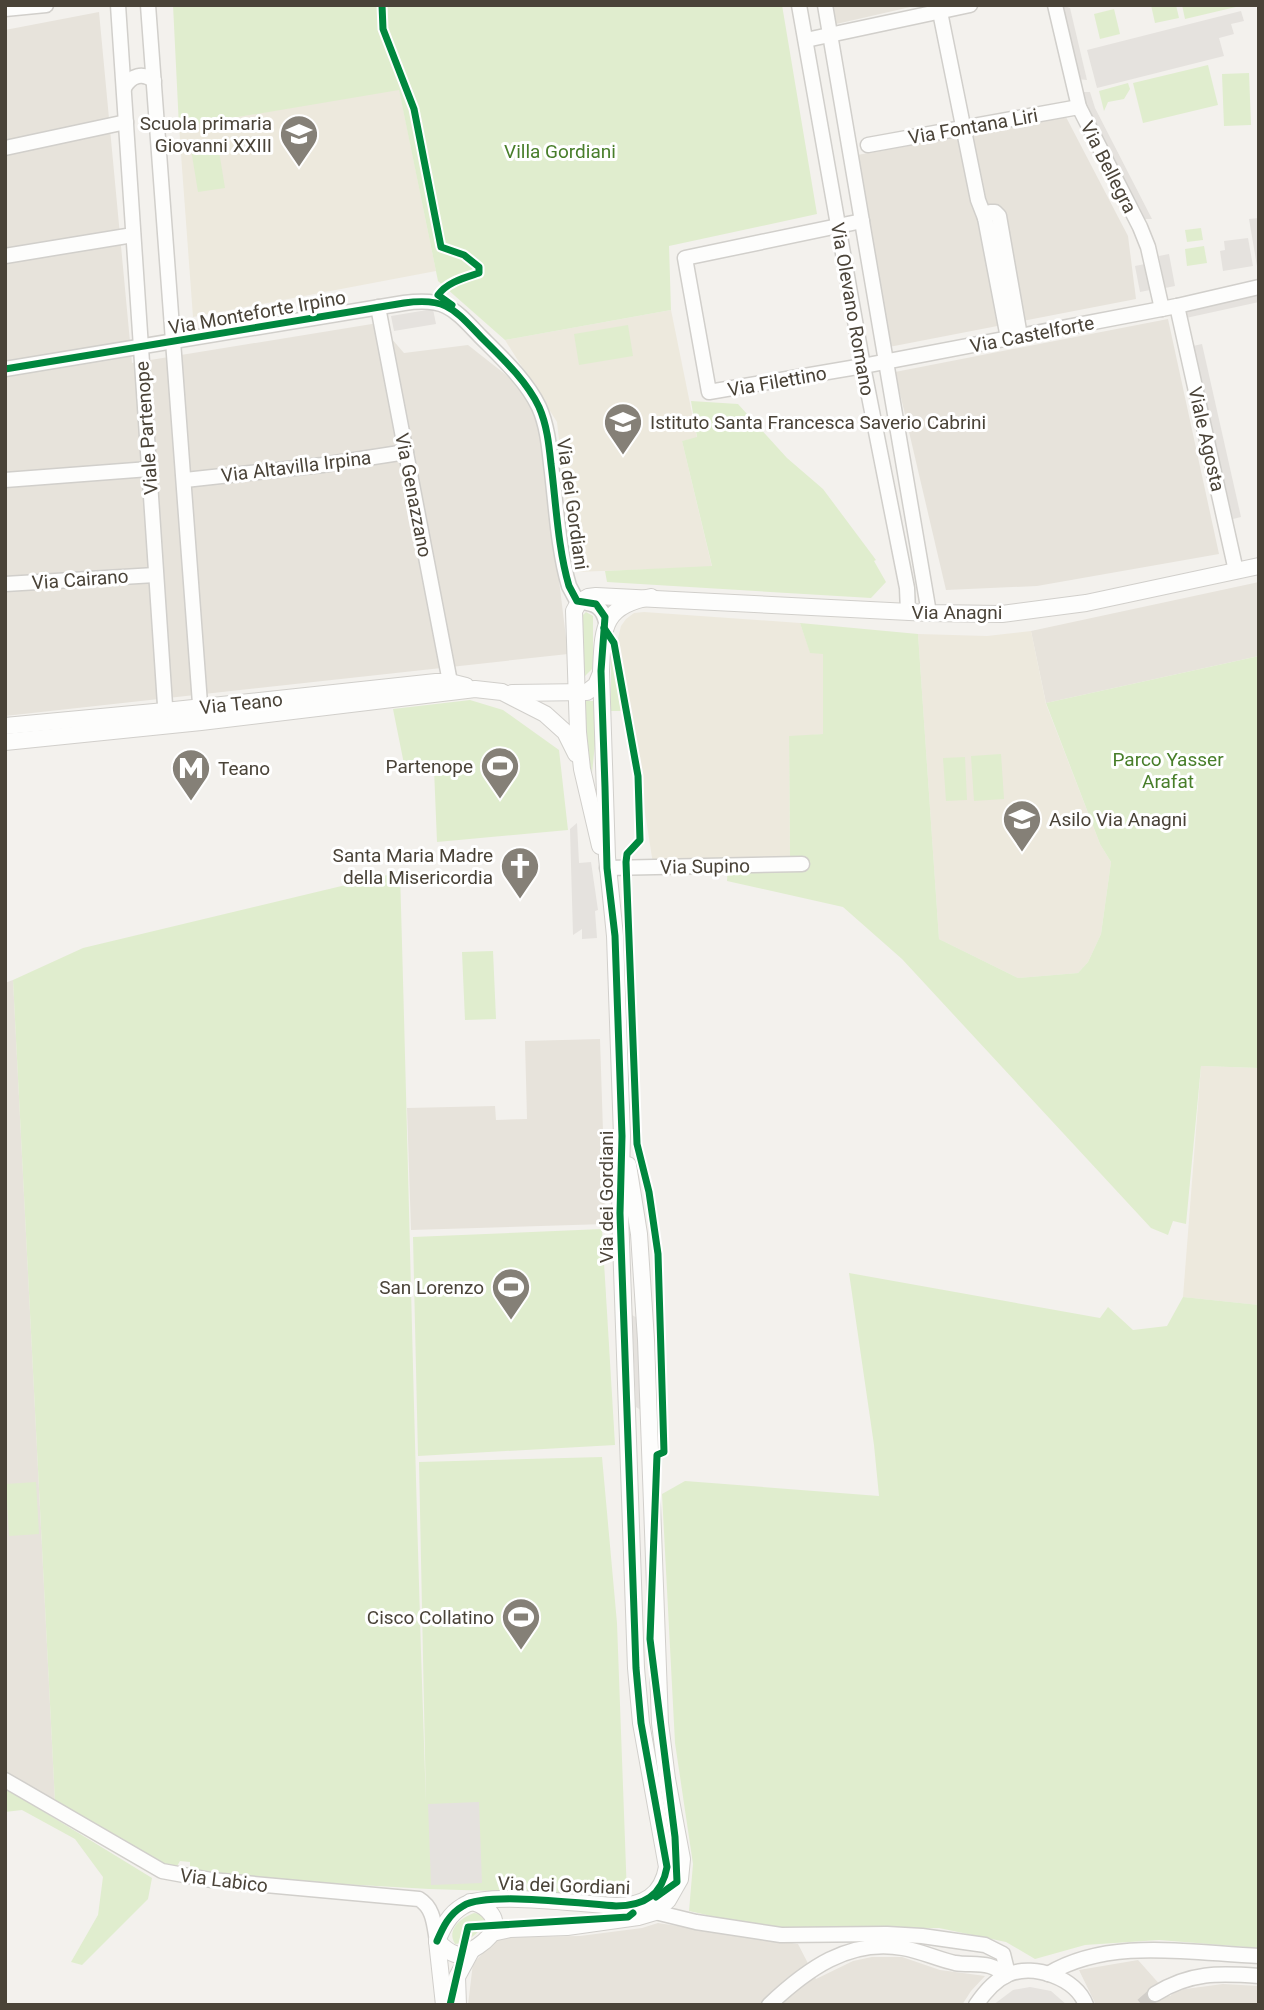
<svg xmlns="http://www.w3.org/2000/svg" width="1264" height="2010" font-family="Roboto,sans-serif">
	<style>
		.residential { fill: #e7e3db }
		.education { fill: #ede9dd }
		.green { fill: #e0edce }
		.parking { fill: #e5e2de }
		.lines { fill: none; stroke-linecap: round; stroke-linejoin: round }
		.minor-tunnel { stroke: #d1cec9; stroke-width: 14; stroke-dasharray: 14 7; stroke-linecap: butt }
		.minor-casing { stroke: #d1cfcb; stroke-width: 17 }
		.tertiary-casing { stroke: #d1cfcb; stroke-width: 18 }
		.minor { stroke: #fdfdfc; stroke-width: 14 }
		.tertiary { stroke: #fdfdfc; stroke-width: 16 }
		.cycleway-casing { stroke: #fff; stroke-width: 11 }
		.cycleway { stroke: #00873e; stroke-width: 7 }
		.labels { text-anchor: middle; stroke-width: 6; stroke-linejoin: round; paint-order: stroke }
		.poi-label { font-size: 19px; fill: #4a4338; stroke: #fff; text-anchor: end }
		.street-label { font-size: 19px; fill: #4a4338; stroke: #fff }
		.park-label { font-size: 19px; fill: #487e2a; stroke: #fff }
	</style>
	<rect width="100%" height="100%" fill="#f3f1ed"/>
	<!-- residential -->
	<g class="residential">
		<polygon points="829,5 919,5 832,25"/>
		<polygon points="99,12 132,363 378,323 404,353 468,345 510,378 530,399 540,424 568,654 5,716 5,30"/>
		<polygon points="1066,117 1128,236 1136,299 889,347 852,156"/>
		<polygon points="1168,319 1219,554 1037,586 946,590 895,372"/>
		<polygon points="1259,582 1259,656 1046,703 1031,631"/>
		<polygon points="13,980 55,1802 5,1773 5,983"/>
		<polygon points="600,1039 606,1224 411,1230 407,1108 495,1106 496,1120 527,1119 525,1041"/>
		<polygon points="658,1923 798,1944 816,1979 853,1961 872,1957 902,1957 940,1970 985,1976 971,1991 962,2005 468,2005 473,1963 496,1940 513,1937 580,1936 642,1928"/>
		<polygon points="1138,1960 1170,1996 1178,1990 1223,1984 1259,1986 1259,2005 1096,2005 1079,1970"/>
	</g>
	<!-- education -->
	<g class="education">
		<polygon points="399,89 436,271 193,317 179,127"/>
		<polygon points="671,310 697,438 682,441 712,567 574,572 557,422 505,340"/>
		<polygon points="644,612 800,623 810,652 823,653 823,734 789,737 790,856 653,864 618,638 621,626 626,619 634,613"/>
		<polygon points="1031,631 1046,704 1100,844 1111,862 1101,934 1088,962 1078,973 1018,978 939,939 918,634 987,636"/>
		<polygon points="1201,1066 1259,1068 1259,1305 1183,1297"/>
	</g>
	<!-- green -->
	<g class="green">
		<polygon points="173,5 782,5 817,214 669,246 671,310 505,340 438,281 399,90 179,127"/>
		<polygon points="1151,5 1176,5 1179,18 1155,23"/>
		<polygon points="1182,5 1240,5 1240,6 1185,19"/>
		<polygon points="1114,9 1120,34 1100,39 1094,14"/>
		<polygon points="1208,65 1218,105 1143,123 1133,83"/>
		<polygon points="1249,73 1251,125 1224,126 1222,74"/>
		<polygon points="1128,83 1130,89 1124,99 1108,102 1104,111 1099,91"/>
		<polygon points="217,139 225,188 198,192 190,143"/>
		<polygon points="1201,228 1203,240 1187,242 1185,230"/>
		<polygon points="1204,246 1207,263 1187,266 1185,249"/>
		<polygon points="628,325 633,356 579,365 574,334"/>
		<polygon points="691,401 738,404 787,458 823,489 876,560 874,561 886,582 871,598 607,582 605,571 712,566 682,441 697,437"/>
		<polygon points="586,612 593,616 593,663 592,669 582,679 581,617"/>
		<polygon points="800,623 918,634 939,939 1018,978 1078,973 1088,962 1101,934 1111,862 1100,844 1046,703 1259,656 1259,1068 1201,1066 1186,1224 1173,1221 1168,1235 1151,1228 902,959 843,907 727,881 728,861 790,856 789,736 823,734 823,654 810,653"/>
		<polygon points="611,653 621,711 611,711"/>
		<polygon points="470,700 503,710 559,750 568,830 437,842 434,769 405,769 393,709"/>
		<polygon points="583,701 595,701 595,744 592,773 584,736"/>
		<polygon points="1001,754 1004,799 974,801 971,756"/>
		<polygon points="965,757 967,800 946,801 943,758"/>
		<path d="M400,872c9,311 15,621 26,931l-7,-341 183,-5 15,166 10,272 -198,-6 -139,-8 -100,-10v-9l-10,-1 -4,7 -17,-3 -104,-63 -42,-822 70,-32z"/>
		<polygon points="493,951 496,1019 465,1020 462,952"/>
		<polygon points="602,1229 615,1445 418,1456 413,1237"/>
		<polygon points="849,1273 1100,1318 1108,1307 1133,1330 1167,1326 1183,1297 1259,1305 1259,1948 1159,1940 1085,1945 1035,1959 1006,1942 939,1928 802,1930 747,1924 689,1911 693,1864 675,1743 662,1494 685,1481 879,1496 874,1445"/>
		<polygon points="36,1482 39,1534 9,1536 6,1484"/>
		<polygon points="5,1788 152,1878 148,1899 82,1965 71,1962 98,1915 103,1877 75,1839 22,1810 5,1812"/>
		<path d="M474,1913l6,1 5,6c-2,11 -20,24 -30,24 -9,-15 6,-26 19,-31z"/>
	</g>
	<!-- parking -->
	<g class="parking">
		<polygon points="1061,5 1070,8 1087,80 1078,79"/>
		<polygon points="1241,11 1244,21 1231,24 1234,34 1219,38 1224,56 1097,88 1087,50"/>
		<polygon points="1083,92 1090,92 1095,108 1152,219 1143,219 1087,109"/>
		<polygon points="1259,218 1259,265 1257,266 1249,219"/>
		<polygon points="1248,238 1253,266 1223,271 1220,251 1225,250 1224,241"/>
		<polygon points="1169,254 1175,286 1165,288 1159,256"/>
		<polygon points="1145,264 1150,290 1140,292 1135,266"/>
		<polygon points="1259,294 1259,302 1186,318 1184,310"/>
		<polygon points="433,309 436,324 394,331 391,316"/>
		<polygon points="1202,344 1241,517 1233,519 1193,346"/>
		<polygon points="577,823 579,863 591,862 598,910 595,911 597,938 582,939 582,929 573,935 570,829"/>
		<polygon points="632,1315 639,1319 644,1412 636,1407"/>
		<polygon points="479,1802 482,1883 431,1885 428,1804"/>
		<polygon points="1030,1987 1051,1991 1067,2005 993,2005 1013,1990"/>
	</g>
	<g class="lines">
		<!-- minor-tunnel -->
		<polyline class="minor-tunnel" points="1142,2005 1155,1994"/>
		<!-- minor casing -->
		<g class="minor-casing">
			<g id="minor">
				<polyline points="118,5 166,720"/>
				<polyline points="148,5 201,717"/>
				<polyline points="799,5 863,366 907,588 908,612"/>
				<polyline points="825,5 929,613"/>
				<polyline points="1055,5 1079,107 1140,227 1148,247 1162,309"/>
				<polyline points="5,9 46,5"/>
				<polyline points="940,12 978,200 985,218"/>
				<polyline points="806,40 970,5"/>
				<path d="M124,88c7,-13 19,-16 30,-7"/>
				<polyline points="868,145 1079,107"/>
				<polyline points="5,148 126,122"/>
				<polyline points="862,221 685,258 709,392 863,366 1177,306 1259,287"/>
				<polyline points="5,256 133,235"/>
				<polyline points="1177,306 1236,571"/>
				<polyline points="378,307 450,682"/>
				<polyline points="1008,338 985,218 990,212 995,212 999,216 1020,336"/>
				<path d="M5,369l399,-66c42,-6 50,6 77,34 21,21 45,43 58,70 8,18 10,38 12,57 5,39 7,85 18,122l8,15c16,3 25,3 29,21"/>
				<polyline points="5,480 149,469"/>
				<polyline points="185,480 322,465 406,452"/>
				<polyline points="5,584 155,575"/>
				<polyline points="607,868 802,864"/>
				<path d="M5,1780l157,91 49,9 208,19c15,9 15,26 18,42"/>
				<polyline points="655,1912 696,1922 781,1935 887,1934 922,1936 985,1945 1003,1954 1008,1974"/>
				<path d="M1048,1974c62,-37 142,-21 211,-18"/>
				<path d="M1155,1994c35,-22 64,-21 104,-18"/>
				<path d="M769,2005c37,-35 80,-67 134,-57 18,3 34,11 52,15 18,3 37,-3 50,13"/>
				<path d="M976,2005c8,-12 19,-25 33,-31 26,-10 67,4 77,31"/>
			</g>
		</g>
		<!-- tertiary casing -->
		<g class="tertiary-casing">
			<g id="tertiary">
				<polyline points="512,693 587,692 596,685 601,673"/>
				<polyline points="5,726 165,711 436,682 450,682 466,686"/>
				<polyline points="5,742 201,722 475,689 502,692 545,714 565,732 576,754"/>
				<polyline points="600,846 582,769 578,732 574,611 579,602 588,597 596,596 929,613 1002,614 1086,603 1259,566"/>
				<polyline points="492,1933 510,1929 567,1927 638,1917 655,1912 668,1900 680,1879 682,1859 667,1779 660,1723 646,1340 639,1234 628,1165"/>
				<path d="M437,1941c6,-14 12,-27 26,-35 24,-15 120,-2 153,0 27,0 46,-10 51,-39l-26,-144 -5,-55 -16,-455 2,-77 -7,-200 -8,-79 -6,-186c2,-43 1,-65 50,-74"/>
				<path d="M437,1941c5,5 11,11 18,13 11,3 37,-15 39,-26 3,-14 -12,-25 -24,-26"/>
				<polyline points="437,1941 444,2005"/>
				<polyline points="458,2005 457,1977 470,1953"/>
			</g>
		</g>
		<!-- minor -->
		<use href="#minor" class="minor"/>
		<!-- tertiary -->
		<use href="#tertiary" class="tertiary"/>
		<!-- cycleway casing -->
		<g class="cycleway-casing">
			<g id="cycleway">
				<path d="M382,5l1,24 31,80 27,138 23,8 15,12v6c-15,5 -32,9 -41,22l14,10"/>
				<path d="M5,369l399,-66c42,-6 50,6 77,34 21,21 45,43 58,70 8,18 10,38 12,57 5,39 7,85 18,122l8,15 19,3 9,13 -4,54 4,116 2,81 8,68 7,200 -2,77 16,455 5,55 26,144c-5,29 -24,39 -51,39 -33,-2 -129,-15 -153,0 -14,8 -20,21 -26,35"/>
				<polyline points="604,628 614,643 638,776 640,840 627,854 626,862 637,1144 649,1192 658,1254 664,1452 657,1455 650,1639 675,1837 677,1882 656,1897"/>
				<polyline points="450,2005 468,1927 628,1917 633,1913"/>
			</g>
		</g>
		<!-- cycleway -->
		<use href="#cycleway" class="cycleway"/>
	</g>
	<!-- icons -->
	<defs>
		<g id="school-pin" transform="scale(2.0125)"><path d="M0 17L-7.5 6A9.5 9.5 0 1 1 7.5 6Z" fill="#858077" stroke="#fff"/><path d="M0-5L7-2L0 1L-7-2ZM-4 1L0 2.5L4 1V4Q0 6-4 4Z" fill="#fff"/></g>
		<g id="stadium-pin" transform="scale(2.0125)"><path d="M0 17L-7.5 6A9.5 9.5 0 1 1 7.5 6Z" fill="#858077" stroke="#fff"/><path d="M0-5a6.5 5 0 1 0 0 10a6.5 5 0 1 0 0-10ZM-3.5-1.8h7v3.6h-7Z" fill="#fff"/></g>
		<g id="metro-pin" transform="scale(2.0125)"><path d="M0 17L-7.5 6A9.5 9.5 0 1 1 7.5 6Z" fill="#858077" stroke="#fff"/><path d="M-5.5 5V-5H-3L0 0L3-5H5.5V5H3V-.5L0 4L-3-.5V5Z" fill="#fff"/></g>
		<g id="church-pin" transform="scale(2.0125)"><path d="M0 17L-7.5 6A9.5 9.5 0 1 1 7.5 6Z" fill="#858077" stroke="#fff"/><path d="M-1.2-6h2.4v3.5h3.3v2.4h-3.3V6h-2.4V-.1h-3.3v-2.4h3.3Z" fill="#fff"/></g>
	</defs>
	<g fill-rule="evenodd">
		<use href="#school-pin" x="299" y="134"/>
		<use href="#school-pin" x="623" y="422"/>
		<use href="#stadium-pin" x="500" y="766"/>
		<use href="#metro-pin" x="191" y="768"/>
		<use href="#school-pin" x="1022" y="819"/>
		<use href="#church-pin" x="520" y="866"/>
		<use href="#stadium-pin" x="511" y="1287"/>
		<use href="#stadium-pin" x="521" y="1617"/>
	</g>
	<g class="labels">
		<!-- poi labels -->
		<g class="poi-label">
			<text x="272" y="130">Scuola primaria<tspan x="272" dy="22">Giovanni XXIII</tspan></text>
			<text x="650" y="429" text-anchor="start">Istituto Santa Francesca Saverio Cabrini</text>
			<text x="473" y="773">Partenope</text>
			<text x="218" y="775" text-anchor="start">Teano</text>
			<text x="1049" y="826" text-anchor="start">Asilo Via Anagni</text>
			<text x="493" y="862">Santa Maria Madre<tspan x="493" dy="22">della Misericordia</tspan></text>
			<text x="484" y="1294">San Lorenzo</text>
			<text x="494" y="1624">Cisco Collatino</text>
		</g>
		<!-- street labels -->
		<g class="street-label">
			<text transform="translate(973 126) rotate(-10)" y="7">Via Fontana Liri</text>
			<text transform="translate(1109 167) rotate(63)" y="7">Via Bellegra</text>
			<text transform="translate(853 309) rotate(80)" y="7">Via Olevano Romano</text>
			<text transform="translate(257 312) rotate(-10)" y="7">Via Monteforte Irpino</text>
			<text transform="translate(1032 334) rotate(-11)" y="7">Via Castelforte</text>
			<text transform="translate(777 381) rotate(-10)" y="7">Via Filettino</text>
			<text transform="translate(146 428) rotate(-94)" y="7">Viale Partenope</text>
			<text transform="translate(1207 439) rotate(77)" y="7">Viale Agosta</text>
			<text transform="translate(296 466) rotate(-7)" y="7">Via Altavilla Irpina</text>
			<text transform="translate(414 495) rotate(79)" y="7">Via Genazzano</text>
			<text transform="translate(573 504) rotate(82)" y="7">Via dei Gordiani</text>
			<text transform="translate(80 579) rotate(-4)" y="7">Via Cairano</text>
			<text x="957" y="619">Via Anagni</text>
			<text transform="translate(241 703) rotate(-6)" y="7">Via Teano</text>
			<text transform="translate(705 866) rotate(-1)" y="7">Via Supino</text>
			<text transform="translate(606 1197) rotate(-90)" y="7">Via dei Gordiani</text>
			<text transform="translate(224 1880) rotate(7)" y="7">Via Labico</text>
			<text transform="translate(564 1885) rotate(2)" y="7">Via dei Gordiani</text>
		</g>
		<!-- park labels -->
		<g class="park-label">
			<text x="560" y="158">Villa Gordiani</text>
			<text x="1168" y="766">Parco Yasser<tspan x="1168" dy="22">Arafat</tspan></text>
		</g>
	</g>
	<!-- border -->
	<rect width="1264" height="2010" fill="none" stroke="#4a4338" stroke-width="14"/>
</svg>
